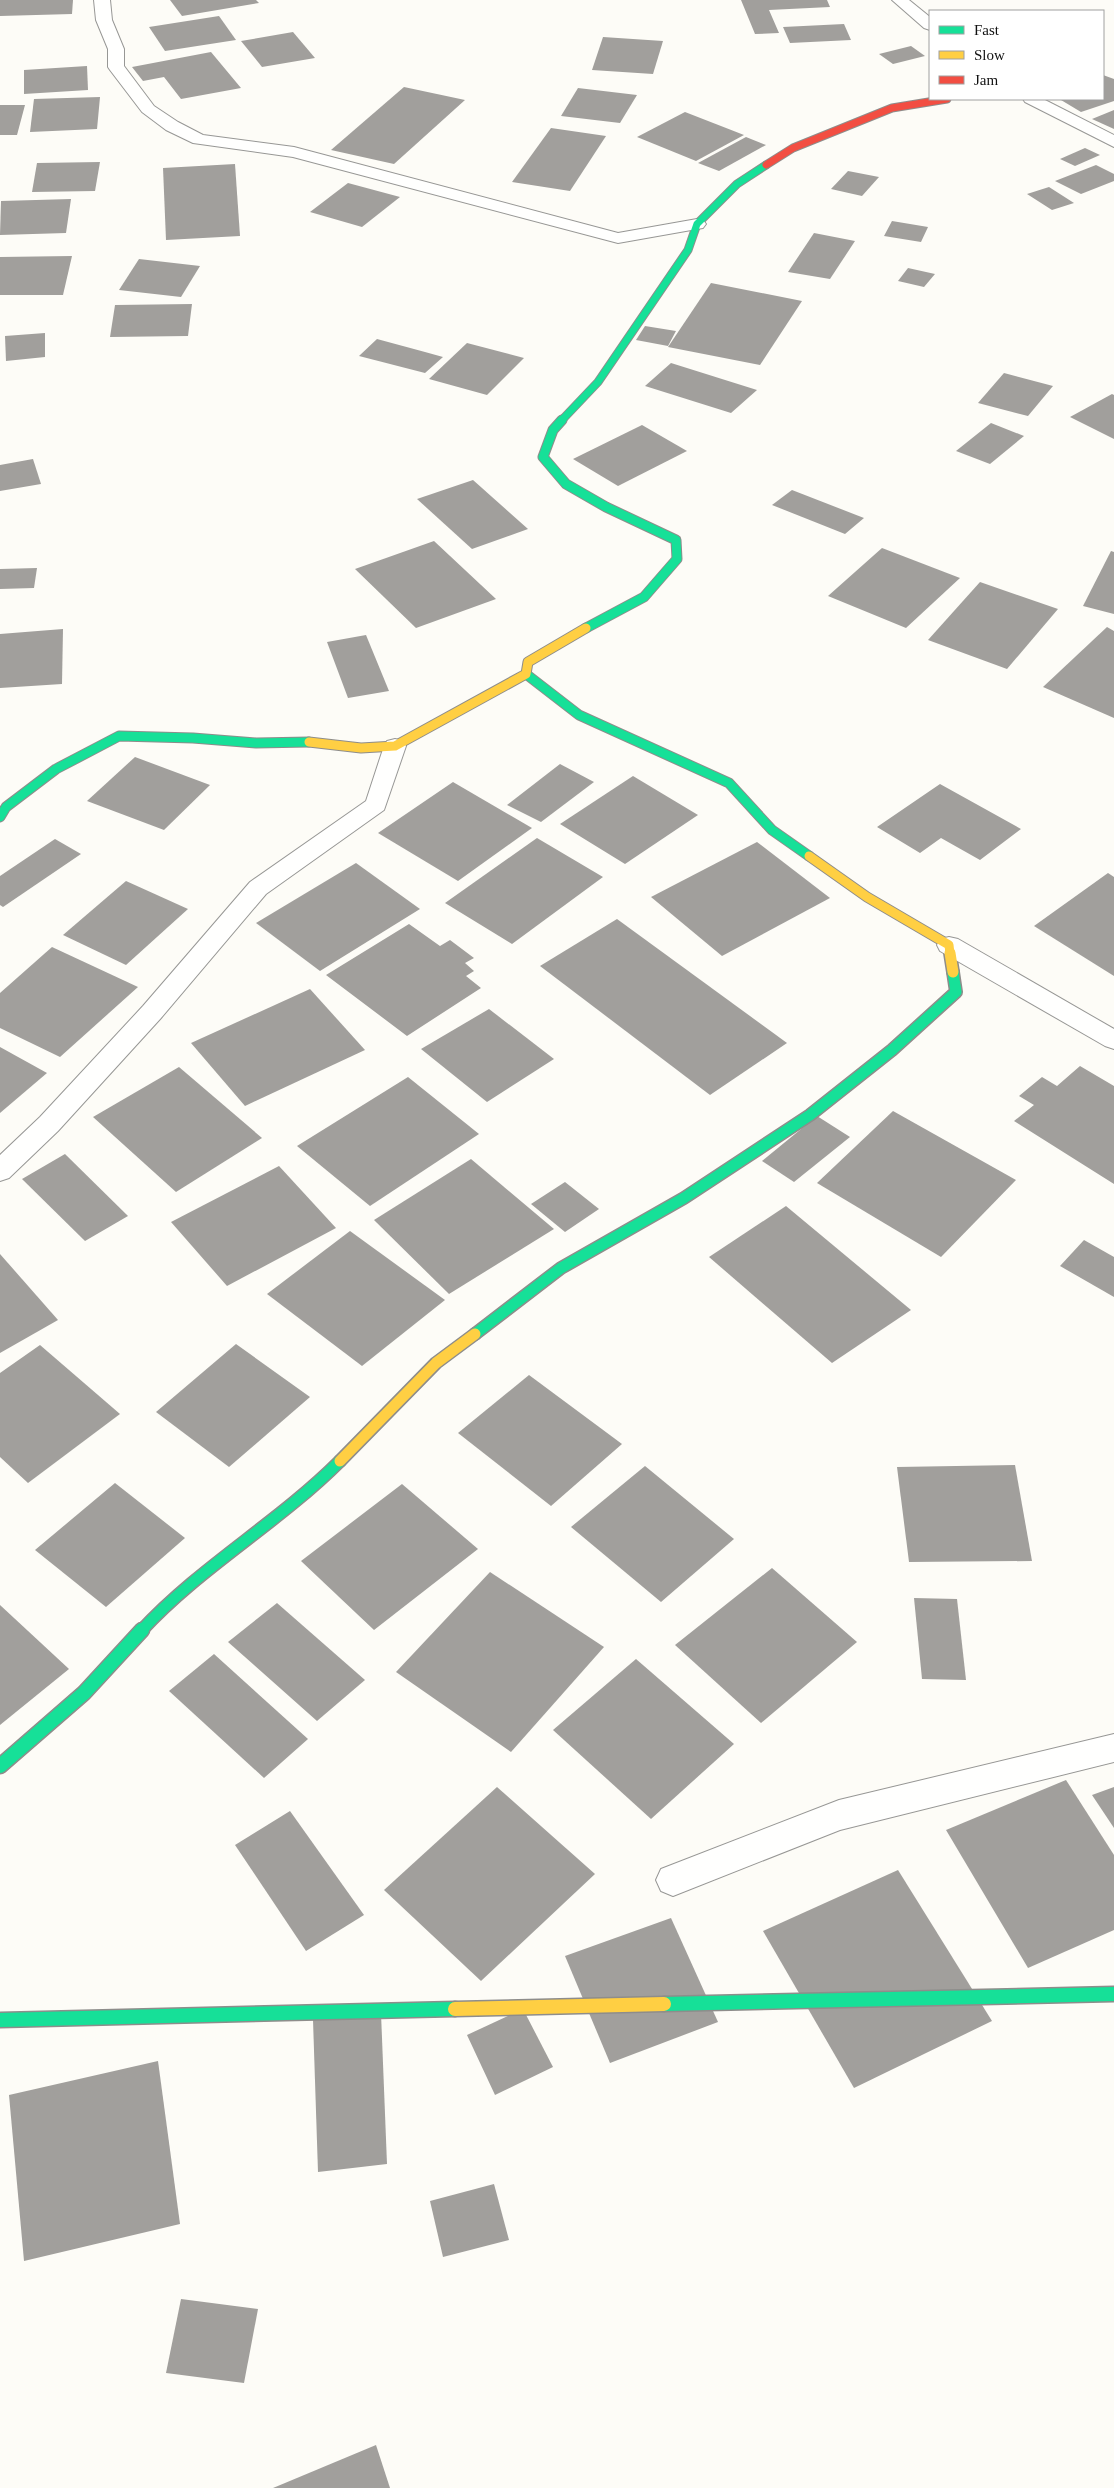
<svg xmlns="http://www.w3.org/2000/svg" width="1114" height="2488" font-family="'Times New Roman',serif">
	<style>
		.building { fill: #a19f9c }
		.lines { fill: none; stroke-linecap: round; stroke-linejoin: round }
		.street-casing { stroke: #979795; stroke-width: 2 }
		.fast-far3-casing { stroke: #8e8d8b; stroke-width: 9 }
		.fast-far2-casing { stroke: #8e8d8b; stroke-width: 11 }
		.fast-far1-casing { stroke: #8e8d8b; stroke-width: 14 }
		.fast-casing { stroke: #8e8d8b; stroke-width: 17 }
		.slow-far2-casing { stroke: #8e8d8b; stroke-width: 11 }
		.slow-far1-casing { stroke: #8e8d8b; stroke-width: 14 }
		.slow-casing { stroke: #8e8d8b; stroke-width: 17 }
		.jam-casing { stroke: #8e8d8b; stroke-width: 9 }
		.street { fill: #fffffe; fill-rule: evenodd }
		.fast-far3 { stroke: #16e098; stroke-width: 7 }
		.fast-far2 { stroke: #16e098; stroke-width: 9 }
		.fast-far1 { stroke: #16e098; stroke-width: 11 }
		.fast { stroke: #16e098; stroke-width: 14 }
		.slow-far2 { stroke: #ffcf43; stroke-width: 9 }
		.slow-far1 { stroke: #ffcf43; stroke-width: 11 }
		.slow { stroke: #ffcf43; stroke-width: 14 }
		.jam { stroke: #f24e42; stroke-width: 7 }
	</style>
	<rect width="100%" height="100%" fill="#fdfcf7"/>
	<!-- building -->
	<g class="building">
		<polygon points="0,0 73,0 72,14 0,16"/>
		<polygon points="170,0 256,0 259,3 182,16"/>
		<polygon points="741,0 827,0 830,7 769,10 779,33 755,34"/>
		<polygon points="219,16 236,40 165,51 149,27"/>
		<polygon points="844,24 851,40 790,43 783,27"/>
		<polygon points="293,32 315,58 262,67 241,41"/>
		<polygon points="603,37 663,41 653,74 592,70"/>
		<polygon points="911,46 925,56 893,64 879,54"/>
		<polygon points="211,52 241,88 181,99 164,77 143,81 132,67"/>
		<polygon points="87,66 88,90 24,94 24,70"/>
		<polygon points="1103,75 1114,79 1114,101 1081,112 1061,100 1103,99"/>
		<polygon points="404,87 465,100 394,164 331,150"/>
		<polygon points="578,88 637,95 620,123 561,116"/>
		<polygon points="100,97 97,129 30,132 34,99"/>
		<polygon points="0,105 25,105 17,135 0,135"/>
		<polygon points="1114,110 1114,129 1092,119"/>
		<polygon points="685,112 744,135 696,161 637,137"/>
		<polygon points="551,128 606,136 570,191 512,182"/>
		<polygon points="746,137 766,145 719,171 698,163"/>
		<polygon points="1085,148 1100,155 1075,166 1060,159"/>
		<polygon points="100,162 95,191 32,192 37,163"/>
		<polygon points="235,164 240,236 166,240 163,168"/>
		<polygon points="1096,165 1114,174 1114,181 1081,194 1055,181"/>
		<polygon points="848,171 879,177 862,196 831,189"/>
		<polygon points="348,183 400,197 362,227 310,212"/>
		<polygon points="1049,187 1074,203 1052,210 1027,194"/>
		<polygon points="71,199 66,233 0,235 1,201"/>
		<polygon points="892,221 928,227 921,242 884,236"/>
		<polygon points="814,233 855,241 830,279 788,272"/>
		<polygon points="72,256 63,295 0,295 0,257"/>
		<polygon points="139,259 200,266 181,297 119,290"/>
		<polygon points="908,268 935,274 924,287 898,281"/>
		<polygon points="711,283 802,301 760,365 668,347"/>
		<polygon points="192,304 188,336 110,337 115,305"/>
		<polygon points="645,326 676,331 668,346 636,340"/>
		<polygon points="45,333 45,357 6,361 5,336"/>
		<polygon points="377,339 425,352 443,357 425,373 359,356"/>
		<polygon points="467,343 524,358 487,395 429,379"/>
		<polygon points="671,363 757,390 731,413 645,386"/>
		<polygon points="1004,373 1053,386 1028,416 978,403"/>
		<polygon points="1112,394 1114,395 1114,439 1070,417"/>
		<polygon points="991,423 1024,436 990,464 956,451"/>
		<polygon points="642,425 687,451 618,486 573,459"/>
		<polygon points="33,459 41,484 0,491 0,465"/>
		<polygon points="473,480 528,529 472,549 417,499"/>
		<polygon points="792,490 864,518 845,534 772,505"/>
		<polygon points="434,541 496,599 416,628 355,569"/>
		<polygon points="882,548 960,578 906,628 828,596"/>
		<polygon points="1111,551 1114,552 1114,614 1083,606"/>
		<polygon points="37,568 34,588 0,589 0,569"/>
		<polygon points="980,582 1058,609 1007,669 928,640"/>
		<polygon points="1107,627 1114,631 1114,718 1043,687"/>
		<polygon points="63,629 62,684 0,688 0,634"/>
		<polygon points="366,635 389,691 348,698 327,642"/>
		<polygon points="135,757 210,785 164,830 87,801"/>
		<polygon points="560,764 594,782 541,822 507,805"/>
		<polygon points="633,776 698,815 625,864 560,824"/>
		<polygon points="453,782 532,828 458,881 378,833"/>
		<polygon points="940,784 1021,829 980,860 941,838 920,853 877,827"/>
		<polygon points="537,838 603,877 512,944 445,903"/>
		<polygon points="55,839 81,854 3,907 0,905 0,876"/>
		<polygon points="757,842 830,898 722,956 651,897"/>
		<polygon points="356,863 420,909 320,971 256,923"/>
		<polygon points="1108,873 1114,877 1114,976 1034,926"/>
		<polygon points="126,881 188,909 126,965 63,935"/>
		<polygon points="617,919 787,1043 710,1095 540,966"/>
		<polygon points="409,924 440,946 450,940 474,958 465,963 474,971 466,976 481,988 407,1036 326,975"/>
		<polygon points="52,947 138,987 60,1057 0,1028 0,993"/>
		<polygon points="310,989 365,1050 245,1106 191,1043"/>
		<polygon points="489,1009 554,1059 487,1102 421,1049"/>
		<polygon points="0,1047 47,1073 0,1113"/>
		<polygon points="1080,1066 1114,1086 1114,1184 1014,1121 1034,1105 1019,1096 1042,1077 1057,1086"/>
		<polygon points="179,1067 262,1138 176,1192 93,1117"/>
		<polygon points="408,1077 479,1134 370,1206 297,1146"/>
		<polygon points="893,1111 1016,1180 941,1257 817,1183"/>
		<polygon points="817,1116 850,1137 794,1182 762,1161"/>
		<polygon points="65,1154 128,1216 85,1241 22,1179"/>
		<polygon points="471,1159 554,1229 449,1294 374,1220"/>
		<polygon points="279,1166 336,1228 227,1286 171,1222"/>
		<polygon points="565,1182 599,1209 565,1232 531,1204"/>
		<polygon points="786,1206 911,1310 832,1363 709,1257"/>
		<polygon points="350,1231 445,1300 362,1366 267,1294"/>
		<polygon points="1084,1240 1114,1257 1114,1297 1060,1266"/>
		<polygon points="0,1254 58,1320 0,1353"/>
		<polygon points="236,1344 310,1397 229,1467 156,1412"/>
		<polygon points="40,1345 120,1414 28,1483 0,1457 0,1373"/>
		<polygon points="529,1375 622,1444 551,1506 458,1433"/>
		<polygon points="1015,1465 1032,1561 909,1562 897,1467"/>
		<polygon points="645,1466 734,1539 661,1602 571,1527"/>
		<polygon points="115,1483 185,1538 106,1607 35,1550"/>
		<polygon points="402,1484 478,1549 374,1630 301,1561"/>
		<polygon points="772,1568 857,1642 761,1723 675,1645"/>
		<polygon points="490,1572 604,1647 511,1752 396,1672"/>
		<polygon points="914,1598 957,1599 966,1680 922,1679"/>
		<polygon points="277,1603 365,1680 317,1721 228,1642"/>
		<polygon points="0,1605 69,1669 0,1725"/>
		<polygon points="214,1654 308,1739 264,1778 169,1691"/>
		<polygon points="636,1659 734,1744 651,1819 553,1730"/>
		<polygon points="1066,1780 1114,1855 1114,1930 1028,1968 946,1830"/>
		<polygon points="497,1787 595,1874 481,1981 384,1890"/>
		<polygon points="1114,1787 1114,1828 1092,1795"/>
		<polygon points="290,1811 364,1915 306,1951 235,1845"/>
		<polygon points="898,1870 992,2021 854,2088 763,1931"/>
		<polygon points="671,1918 718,2022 610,2063 565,1956"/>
		<polygon points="523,2009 553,2067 495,2095 467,2035"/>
		<polygon points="381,2013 387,2164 318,2172 313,2020"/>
		<polygon points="158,2061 180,2224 24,2261 9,2095"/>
		<polygon points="494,2184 509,2240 443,2257 430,2201"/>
		<polygon points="181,2299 258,2309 244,2383 166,2373"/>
		<polygon points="376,2445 390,2488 273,2488"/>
	</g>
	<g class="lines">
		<!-- street casing -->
		<g class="street-casing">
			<g id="street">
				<polygon points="94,0 110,0 112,20 124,49 124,66 154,106 178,122 203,135 294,147 618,233 697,219 703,220 706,224 703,228 697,229 618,243 293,157 193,143 166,130 142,112 110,70 108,67 108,49 96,20"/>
				<polygon points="892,0 909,0 930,17 930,30 924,28"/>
				<polygon points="1023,99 1043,99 1114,135 1114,147 1025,102"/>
				<polygon points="395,739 403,741 406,746 384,810 266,894 161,1018 58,1131 9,1178 0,1181 0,1155 40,1117 143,1006 250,882 366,801 384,746 387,741"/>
				<polygon points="949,937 958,939 1114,1029 1114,1049 1105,1046 940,951 937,945 940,939"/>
				<polygon points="1114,1734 1114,1762 840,1830 673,1896 661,1891 656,1880 661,1869 839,1800"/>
			</g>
		</g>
		<!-- fast-far3 casing -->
		<g class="fast-far3-casing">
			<polyline id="fast-far3" points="561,421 598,382 688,250 697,224 737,184 766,165"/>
		</g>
		<!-- fast-far2 casing -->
		<g class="fast-far2-casing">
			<g id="fast-far2">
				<polyline points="562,420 553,430 543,457 566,484 606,507 676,540 677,559 644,597 586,628"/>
				<polyline points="526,674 579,715 729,783 772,830 809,856"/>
				<polyline points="0,817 6,807 56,769 119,736 193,738 256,743 309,742"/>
			</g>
		</g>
		<!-- fast-far1 casing -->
		<g class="fast-far1-casing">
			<g id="fast-far1">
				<polyline points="475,1334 561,1268 684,1198 810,1115 892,1050 956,992 953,972"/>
				<path d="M141,1631c59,-64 137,-108 199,-170"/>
			</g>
		</g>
		<!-- fast casing -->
		<g class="fast-casing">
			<g id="fast">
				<polyline points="0,1766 84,1693 142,1630"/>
				<polyline points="664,2004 1114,1994"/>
				<polyline points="0,2020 455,2009"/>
			</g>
		</g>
		<!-- slow-far2 casing -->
		<g class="slow-far2-casing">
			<g id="slow-far2">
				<polyline points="309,742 361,748 395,746 526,674 528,662 586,628"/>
				<polyline points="809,856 867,897 949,945 950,954"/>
			</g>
		</g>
		<!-- slow-far1 casing -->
		<g class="slow-far1-casing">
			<g id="slow-far1">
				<polyline points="950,953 953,972"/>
				<polyline points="340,1461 436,1363 475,1334"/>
			</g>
		</g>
		<!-- slow casing -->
		<g class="slow-casing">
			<polyline id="slow" points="455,2009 664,2004"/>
		</g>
		<!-- jam casing -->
		<g class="jam-casing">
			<polyline id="jam" points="766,165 793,148 892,108 947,99"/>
		</g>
		<!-- street -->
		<use href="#street" class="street"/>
		<!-- fast-far3 -->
		<use href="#fast-far3" class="fast-far3"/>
		<!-- fast-far2 -->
		<use href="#fast-far2" class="fast-far2"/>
		<!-- fast-far1 -->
		<use href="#fast-far1" class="fast-far1"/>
		<!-- fast -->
		<use href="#fast" class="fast"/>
		<!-- slow-far2 -->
		<use href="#slow-far2" class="slow-far2"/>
		<!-- slow-far1 -->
		<use href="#slow-far1" class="slow-far1"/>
		<!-- slow -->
		<use href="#slow" class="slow"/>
		<!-- jam -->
		<use href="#jam" class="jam"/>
	</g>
	<!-- legend -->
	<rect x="929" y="10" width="175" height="90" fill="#ffffff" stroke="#a0a0a0"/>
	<rect x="939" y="26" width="25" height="8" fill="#16e098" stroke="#a0a0a0"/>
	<text x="974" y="35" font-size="15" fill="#111111">Fast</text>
	<rect x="939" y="51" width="25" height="8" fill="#ffcf43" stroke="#a0a0a0"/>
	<text x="974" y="60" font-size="15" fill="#111111">Slow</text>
	<rect x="939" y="76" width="25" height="8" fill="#f24e42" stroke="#a0a0a0"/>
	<text x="974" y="85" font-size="15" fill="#111111">Jam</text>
</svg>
